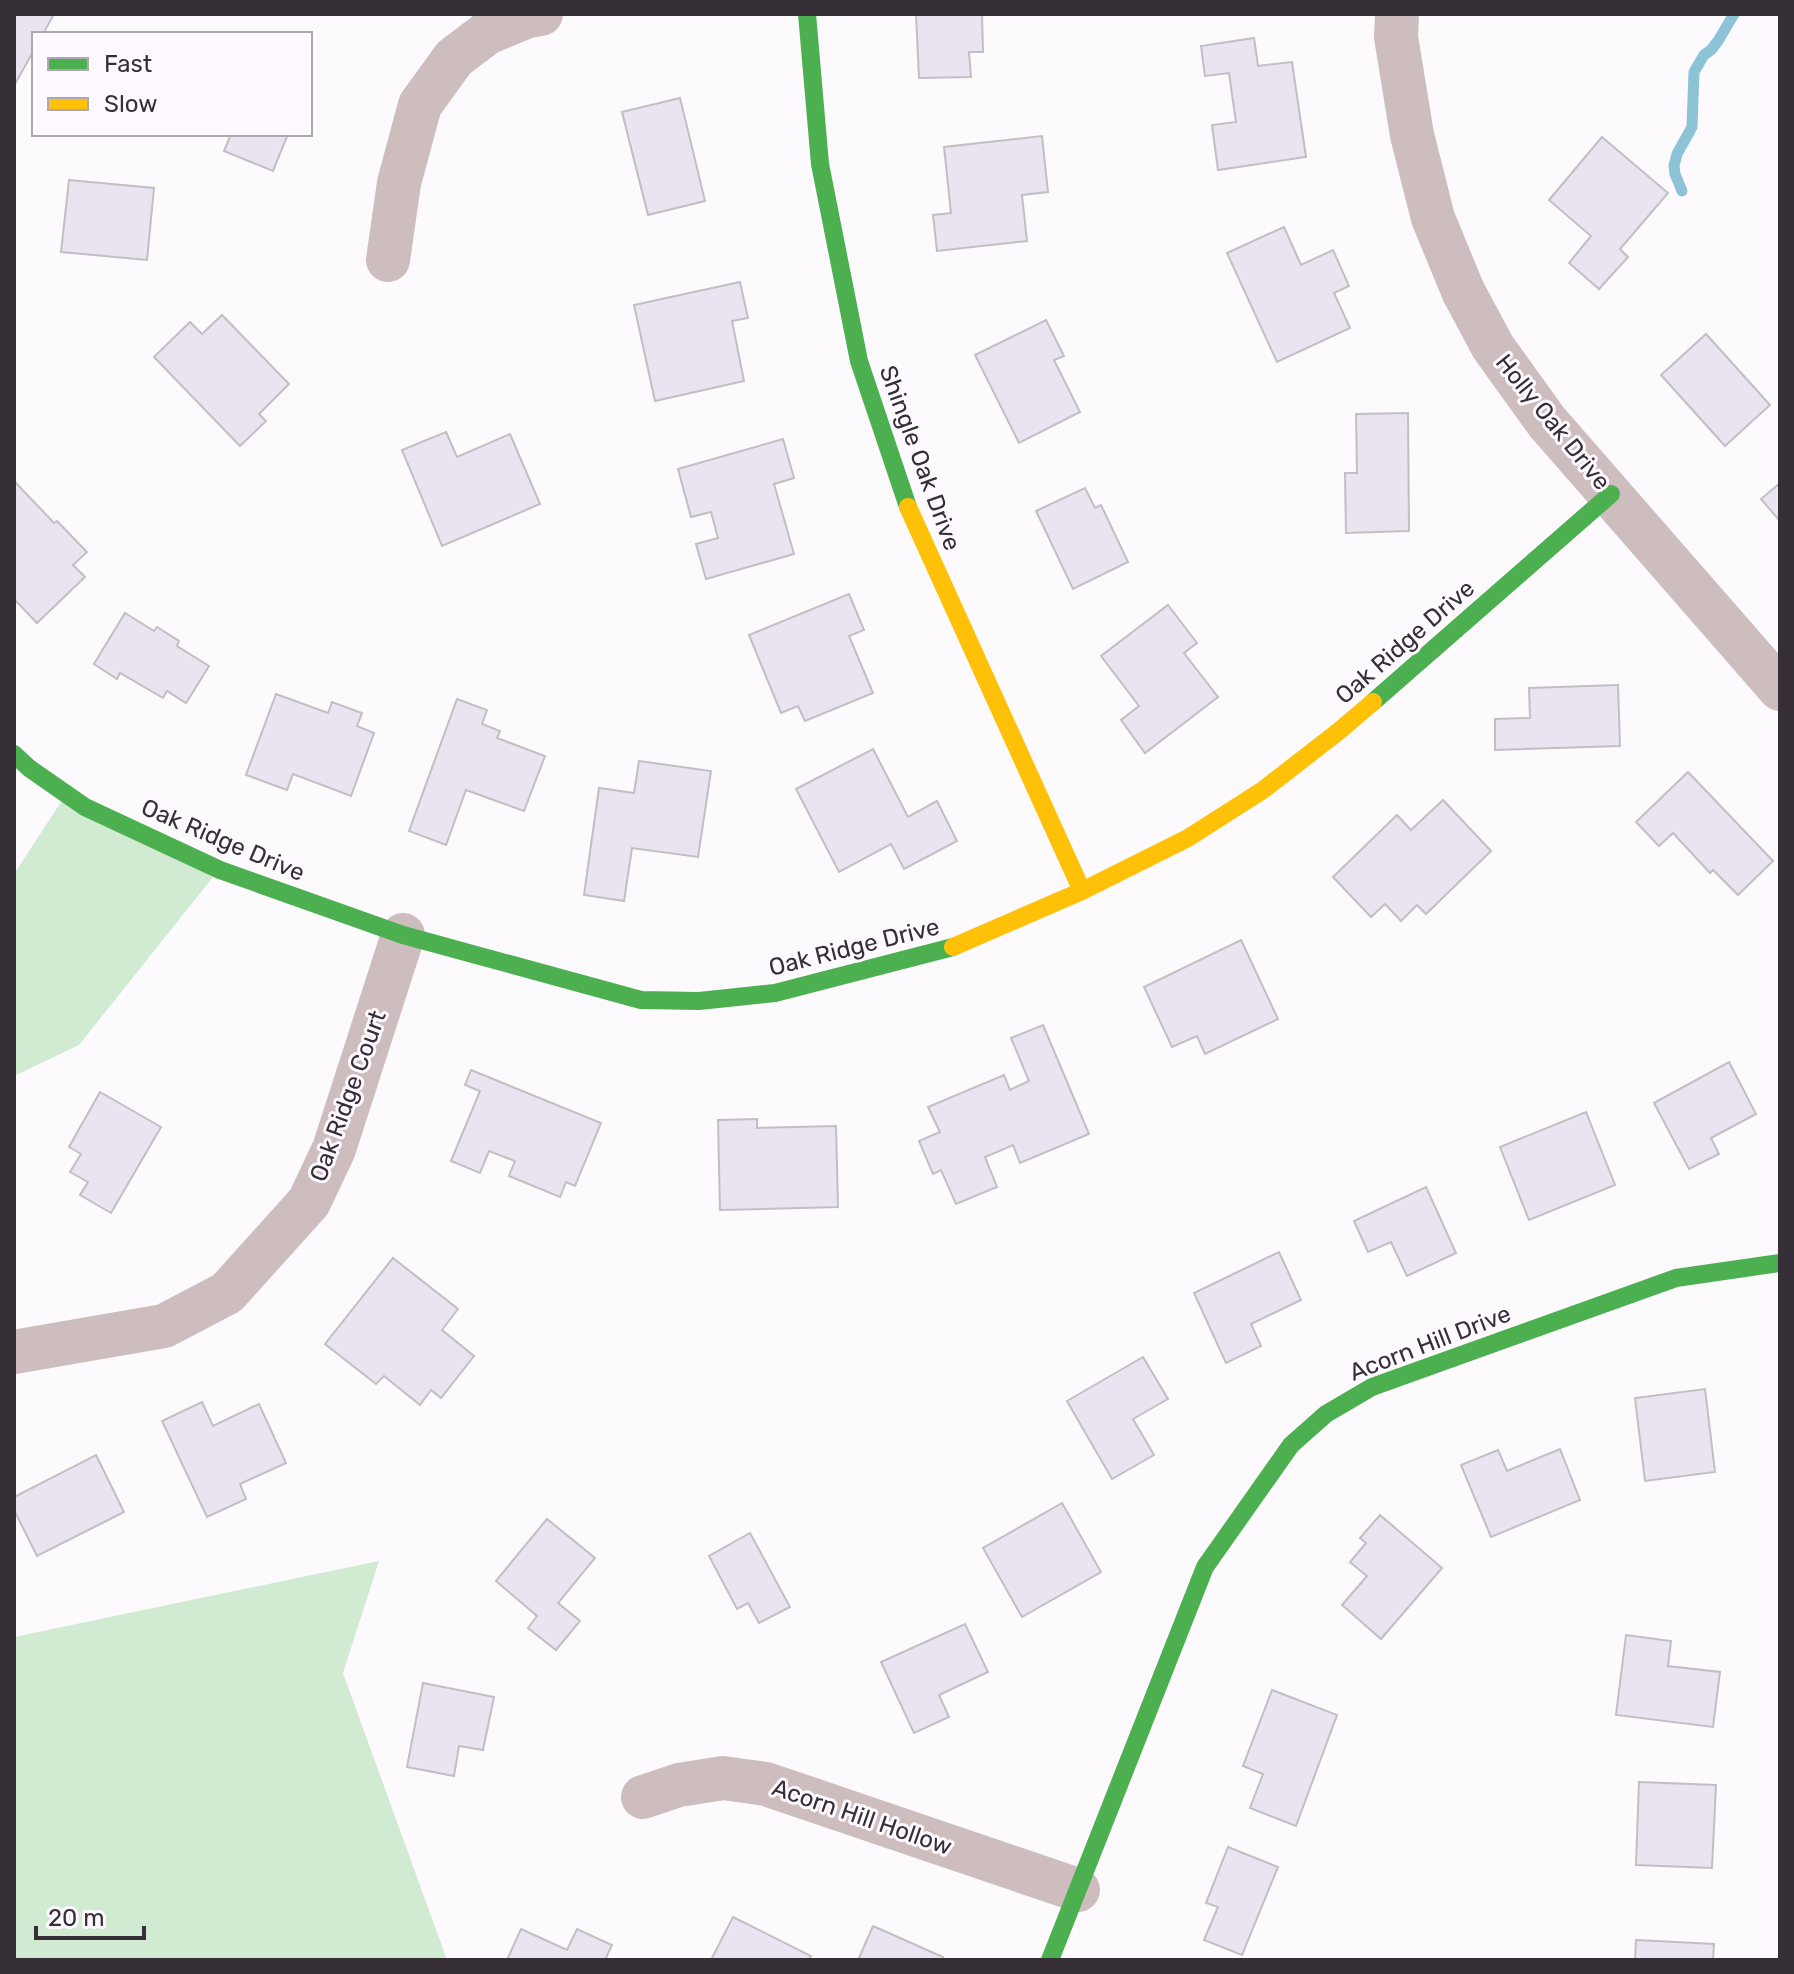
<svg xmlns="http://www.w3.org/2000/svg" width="1794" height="1974" font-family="Rubik,sans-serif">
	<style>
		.green { fill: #d1ead2 }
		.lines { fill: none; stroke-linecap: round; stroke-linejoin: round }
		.stream { stroke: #8cc3d6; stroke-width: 11 }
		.building { fill: #ebe4f0; stroke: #c1bec4; stroke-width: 2 }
		.street { stroke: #cebdbe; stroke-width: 44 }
		.fast { stroke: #4caf50; stroke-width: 18 }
		.slow { stroke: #ffc107; stroke-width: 18 }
		.labels { text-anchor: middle; stroke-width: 6; stroke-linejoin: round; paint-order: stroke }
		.street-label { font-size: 24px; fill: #362f38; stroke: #fdf9fe }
	</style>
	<rect width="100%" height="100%" fill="#fcfafd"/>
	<!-- green -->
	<g class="green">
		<polygon points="63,799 213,877 79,1045 14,1076 14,874"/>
		<polygon points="379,1561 343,1673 447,1960 14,1960 14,1637"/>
	</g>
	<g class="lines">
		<!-- stream -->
		<polyline class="stream" points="1682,191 1675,174 1674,166 1677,154 1692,127 1694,72 1704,55 1711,50 1718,41 1734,14"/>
	</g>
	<!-- building -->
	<g class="building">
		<polygon points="14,14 54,14 43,34 34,34 34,50 14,86"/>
		<polygon points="916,14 982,14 983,52 969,52 971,77 919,78"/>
		<polygon points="1254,38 1258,66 1292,62 1306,157 1218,170 1212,125 1236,122 1229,73 1205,76 1201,46"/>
		<polygon points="680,98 705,201 648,215 622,112"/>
		<polygon points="231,134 288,134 273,171 224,151"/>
		<polygon points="1042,136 1048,192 1022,195 1027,241 937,251 933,215 951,213 944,147"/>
		<polygon points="1602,137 1668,193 1620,249 1628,257 1599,289 1569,263 1591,236 1549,200"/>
		<polygon points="69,180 154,188 147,260 61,252"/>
		<polygon points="1284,227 1301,265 1333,250 1349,286 1334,293 1350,328 1277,362 1227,253"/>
		<polygon points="740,282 748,318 732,321 744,381 655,401 634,305"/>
		<polygon points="222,315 289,384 259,414 266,421 240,446 154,357 190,322 202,334"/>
		<polygon points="1046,320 1064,356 1054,360 1080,412 1019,443 975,355"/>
		<polygon points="1706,334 1770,405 1725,446 1661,375"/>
		<polygon points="1408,413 1409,531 1346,533 1345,473 1357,473 1356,414"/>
		<polygon points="446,432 457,457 510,434 540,504 442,546 402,450"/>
		<polygon points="783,439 794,478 774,484 794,554 706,579 696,544 718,538 711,512 691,517 678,469"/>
		<polygon points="14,481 54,523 57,521 87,552 73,565 85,577 37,623 14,599"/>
		<polygon points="1780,483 1780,521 1761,499"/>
		<polygon points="1085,488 1095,508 1101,505 1128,562 1073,589 1036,511"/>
		<polygon points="849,594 864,630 849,636 873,693 805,721 798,706 781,713 749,635"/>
		<polygon points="1168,605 1197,643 1184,653 1218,697 1145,753 1121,720 1139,706 1101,656"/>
		<polygon points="125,613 154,631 157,627 179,641 177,646 209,666 186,703 167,691 163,698 120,673 117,679 94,664"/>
		<polygon points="1618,685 1620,746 1495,750 1495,719 1530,718 1529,688"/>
		<polygon points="276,694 328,713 332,702 362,713 357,726 374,733 351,796 293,774 287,790 246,775"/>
		<polygon points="457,699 487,710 482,724 500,731 497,738 545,756 524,811 466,790 446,845 409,831"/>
		<polygon points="873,749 908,817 937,801 957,841 904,869 891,844 839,872 796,789"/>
		<polygon points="639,761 711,771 698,857 632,848 624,901 584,895 599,788 634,793"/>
		<polygon points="1688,772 1773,861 1738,895 1713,870 1710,873 1673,833 1659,846 1636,822"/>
		<polygon points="1443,800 1491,851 1426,914 1417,905 1401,921 1385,904 1371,917 1333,877 1397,815 1411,830"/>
		<polygon points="1241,940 1278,1019 1205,1054 1197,1036 1172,1047 1144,987"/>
		<polygon points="1043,1025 1089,1134 1020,1163 1013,1145 985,1157 997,1187 956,1204 941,1170 933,1174 919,1141 940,1132 928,1107 1004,1075 1010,1090 1029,1081 1011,1038"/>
		<polygon points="1729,1062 1756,1114 1711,1138 1719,1154 1689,1169 1654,1103"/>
		<polygon points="471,1070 601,1123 575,1186 566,1182 560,1197 509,1176 515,1161 489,1151 480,1173 451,1161 480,1091 465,1085"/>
		<polygon points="100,1092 161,1127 111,1213 80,1195 88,1182 70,1172 81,1154 69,1147"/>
		<polygon points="1586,1112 1615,1185 1529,1220 1500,1147"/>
		<polygon points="757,1119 757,1128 836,1126 838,1207 720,1210 718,1120"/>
		<polygon points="1426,1187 1456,1253 1407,1276 1391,1242 1368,1252 1354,1221"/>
		<polygon points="1279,1252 1301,1300 1251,1324 1261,1346 1226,1363 1194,1293"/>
		<polygon points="393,1258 458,1309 442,1330 474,1356 441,1398 431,1390 420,1405 384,1376 376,1384 325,1344"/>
		<polygon points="1143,1357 1168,1399 1133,1419 1154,1455 1112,1479 1067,1401"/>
		<polygon points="1705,1389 1715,1472 1645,1481 1635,1398"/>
		<polygon points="202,1402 213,1426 259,1404 286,1463 240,1484 246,1499 207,1517 162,1421"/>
		<polygon points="1560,1449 1580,1500 1491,1537 1461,1465 1498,1450 1507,1471"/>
		<polygon points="96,1455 124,1512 37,1556 14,1510 14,1497"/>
		<polygon points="1062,1503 1101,1572 1022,1617 983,1548"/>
		<polygon points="1380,1515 1442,1568 1381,1639 1342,1605 1367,1576 1350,1562 1366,1543 1360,1538"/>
		<polygon points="547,1519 595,1558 558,1603 580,1621 556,1650 528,1628 537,1616 496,1581"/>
		<polygon points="750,1533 790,1607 759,1623 748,1603 737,1609 709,1556"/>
		<polygon points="965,1624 988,1672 939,1695 949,1717 914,1733 881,1662"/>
		<polygon points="1626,1635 1671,1641 1668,1666 1720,1672 1713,1727 1616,1715"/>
		<polygon points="423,1683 494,1697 483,1750 459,1746 454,1776 407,1767"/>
		<polygon points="1272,1690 1337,1715 1296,1826 1250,1808 1263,1774 1243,1766"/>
		<polygon points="1639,1782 1716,1785 1712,1868 1636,1865"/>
		<polygon points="1228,1847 1278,1867 1242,1955 1204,1940 1218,1907 1206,1903"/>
		<polygon points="733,1917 811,1956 808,1960 711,1960"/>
		<polygon points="873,1926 943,1957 942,1960 858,1960"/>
		<polygon points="521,1929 567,1950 577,1929 612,1945 605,1960 507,1960"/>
		<polygon points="1636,1940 1714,1944 1713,1960 1635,1960"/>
	</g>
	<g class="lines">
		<!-- street -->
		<g class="street">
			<polyline points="1397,14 1396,37 1412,135 1433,218 1463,291 1493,347 1547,422 1780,689"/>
			<polyline points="388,260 399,183 420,105 454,58 487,33 528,16 541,14"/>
			<polyline points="14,1352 164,1326 227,1293 309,1202 334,1149 403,935"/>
			<polyline points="643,1797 679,1785 723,1778 766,1784 1078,1890"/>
		</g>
		<!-- fast -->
		<g class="fast">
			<polyline points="807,14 820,164 859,361 908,507"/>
			<polyline points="1373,702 1611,494"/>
			<polyline points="14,754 29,768 85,807 220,870 403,935 641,1000 699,1001 775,993 953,947"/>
			<polyline points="1050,1960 1205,1567 1291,1445 1326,1414 1372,1387 1676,1278 1780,1263"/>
		</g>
		<!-- slow -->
		<g class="slow">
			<polyline points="908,507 1082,891"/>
			<polyline points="953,947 1082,891 1188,838 1263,790 1339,731 1373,702"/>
		</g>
	</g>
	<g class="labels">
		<!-- street labels -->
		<g class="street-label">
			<text transform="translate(1553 422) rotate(51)" y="8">Holly Oak Drive</text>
			<text transform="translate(920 458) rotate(70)" y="8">Shingle Oak Drive</text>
			<text transform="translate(1405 642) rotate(-41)" y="8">Oak Ridge Drive</text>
			<text transform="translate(223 840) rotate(23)" y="8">Oak Ridge Drive</text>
			<text transform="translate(854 947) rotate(-14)" y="8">Oak Ridge Drive</text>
			<text transform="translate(348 1096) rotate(-70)" y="8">Oak Ridge Court</text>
			<text transform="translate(1430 1343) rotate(-21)" y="8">Acorn Hill Drive</text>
			<text transform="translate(862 1817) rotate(19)" y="8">Acorn Hill Hollow</text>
		</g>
	</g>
	<!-- border -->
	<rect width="1794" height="1974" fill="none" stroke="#362f38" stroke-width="32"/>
	<!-- legend -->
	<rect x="32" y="32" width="280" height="104" fill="#fdf9fe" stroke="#ada8af" stroke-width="2"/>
	<rect x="48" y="58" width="40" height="12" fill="#4caf50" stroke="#ada8af" stroke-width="2"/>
	<text x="104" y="72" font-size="24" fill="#362f38">Fast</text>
	<rect x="48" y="98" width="40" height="12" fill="#ffc107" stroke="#ada8af" stroke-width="2"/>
	<text x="104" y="112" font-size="24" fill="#362f38">Slow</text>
	<!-- scale -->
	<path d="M36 1926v12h108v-12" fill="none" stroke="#362f38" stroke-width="4"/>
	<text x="48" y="1926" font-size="24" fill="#362f38" stroke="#fdf9fe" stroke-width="6" paint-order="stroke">20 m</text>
</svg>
